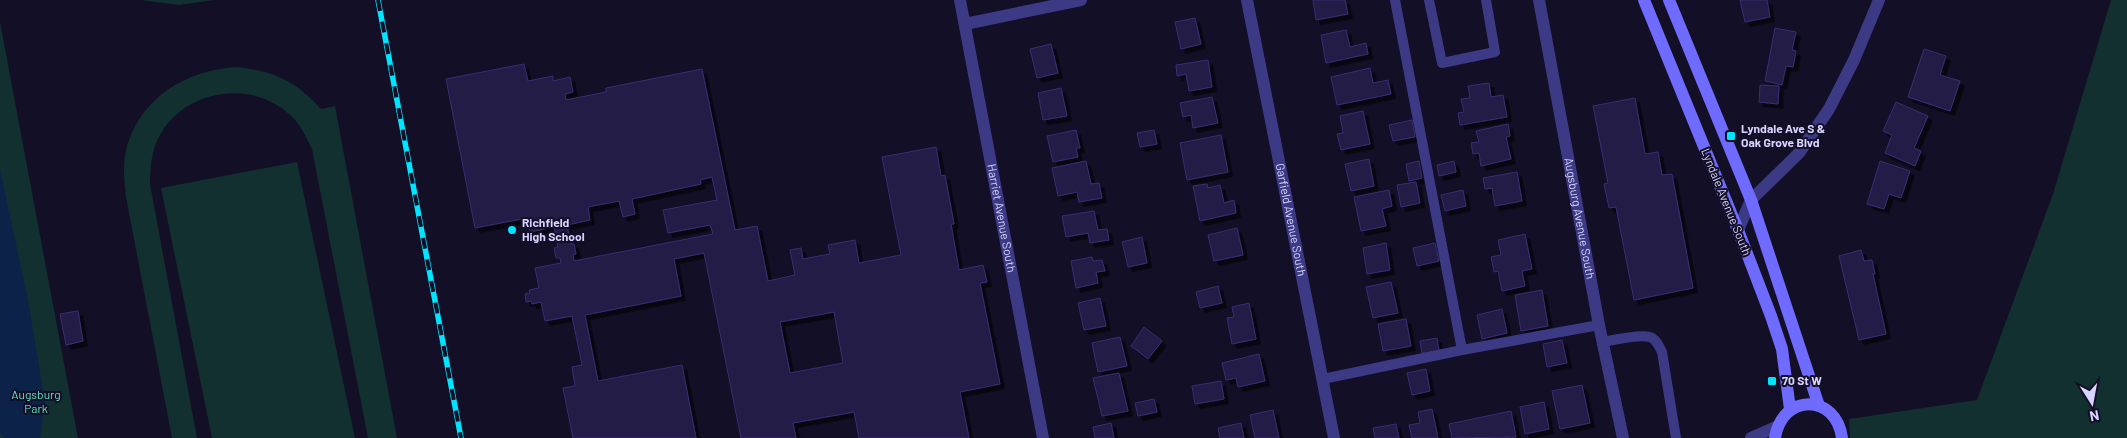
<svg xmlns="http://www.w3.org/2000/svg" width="2127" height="438" font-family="Barlow,sans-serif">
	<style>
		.green { fill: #12302f }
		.water { fill: #0c2248 }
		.building { fill: #241b47; stroke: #3b2d73; fill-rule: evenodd; filter: url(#shadow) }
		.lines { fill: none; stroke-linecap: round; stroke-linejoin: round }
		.service { stroke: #3d3a85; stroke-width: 10 }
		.minor { stroke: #3d3a85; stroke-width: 12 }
		.tertiary { stroke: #3d3a85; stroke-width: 12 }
		.secondary { stroke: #6f6bff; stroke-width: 12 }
		.rail-casing { stroke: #00e5ff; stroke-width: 5.5 }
		.rail { stroke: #130f26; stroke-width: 4; stroke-dasharray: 11; stroke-linecap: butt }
		.poi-dot { fill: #00e5ff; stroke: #130f26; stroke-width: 2 }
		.labels { text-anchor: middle; stroke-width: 4; stroke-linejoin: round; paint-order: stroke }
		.poi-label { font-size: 12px; font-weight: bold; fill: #d9d4ff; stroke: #130f26; text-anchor: start }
		.street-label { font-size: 12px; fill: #d9d4ff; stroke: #130f26 }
		.park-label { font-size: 12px; fill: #5fe0c0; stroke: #130f26 }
	</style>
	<defs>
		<filter id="shadow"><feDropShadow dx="4.5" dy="4.5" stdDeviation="0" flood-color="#0009"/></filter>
	</defs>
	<rect width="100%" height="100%" fill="#130f26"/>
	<!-- green -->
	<g class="green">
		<polygon points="141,0 214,0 179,5"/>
		<polygon points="2111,0 2127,0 2127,438 1850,438 1849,419 1977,400 2053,194"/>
		<polygon points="0,22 78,438 0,438"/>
		<path d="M235,67c37,3 61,14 86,42l14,-3 62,332h-29l-56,-289c-5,-10 -10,-21 -17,-29 -40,-45 -119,-31 -140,26 -4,12 -5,25 -5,38l47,254h-25l-46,-241c-2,-17 -4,-37 2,-54 16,-48 59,-72 107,-76z"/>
		<polygon points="297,162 355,438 212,438 161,188"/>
	</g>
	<!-- water -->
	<polygon class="water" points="0,170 28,300 45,402 40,438 5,438 0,434"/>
	<!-- building -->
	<g class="building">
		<polygon points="1313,0 1345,0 1348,14 1316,20"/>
		<polygon points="1740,0 1767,0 1770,17 1745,22"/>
		<polygon points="1195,18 1201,44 1181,49 1175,22"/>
		<polygon points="1775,28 1796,32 1792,50 1796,51 1793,67 1786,66 1782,85 1765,81"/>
		<polygon points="1346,30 1350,47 1366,43 1368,54 1326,63 1321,35"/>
		<polygon points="1051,44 1058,73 1037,78 1030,49"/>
		<polygon points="1924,49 1946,56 1940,75 1960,81 1950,111 1908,97"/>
		<polygon points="1208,60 1212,87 1189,91 1186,74 1177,76 1176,65"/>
		<path d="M524,64l4,17 25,-5v5l17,-4 3,15 -8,2 1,6 40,-8v-4l96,-19 33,161 22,-4 11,55 27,-6 -5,-25 11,-2 2,11 27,-5 -2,-9 27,-5 4,23 42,-8 -19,-98 54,-10 5,29 4,-1 9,49h-3l8,46 24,-5 4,17 -7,1 20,101 -40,8 9,46h-110l-5,-26 -61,11 3,15h-55l-37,-185 -30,6 7,37 -96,19 13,66 84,-16 14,73h-123l-10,-50 12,-2 -3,-19 10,-2 -10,-49 -27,5 -4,-19 -9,2 -1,-3 -5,1 -1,-8 5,-1 -1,-3 10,-2 -4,-20 26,-5 -1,-5h-4l-2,-10 4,-1 -4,-20 -24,5 -3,-14 -52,10 -29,-149zM712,177l5,23 -54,10 5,23 42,-8 3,9 -139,27 -1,-7h3l-2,-10h-3l-4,-19 23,-5 -2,-13 31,-6 4,16 12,-3 -3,-15 69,-15 -1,-4zM834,312l9,51 -53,10 -10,-51z"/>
		<polygon points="1370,68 1373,83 1388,80 1391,94 1337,105 1331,77"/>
		<polygon points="1489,83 1491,97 1503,95 1507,117 1460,125 1458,113 1464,112 1461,99 1470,98 1468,86"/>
		<polygon points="1760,85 1779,86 1778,104 1759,102"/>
		<polygon points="1061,88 1067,116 1043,120 1038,93"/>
		<polygon points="1212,97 1218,123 1193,128 1191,115 1183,117 1180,103"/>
		<polygon points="1635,98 1645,154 1658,152 1662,175 1672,174 1693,288 1634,300 1616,207 1609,208 1604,184 1608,183 1593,106"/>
		<polygon points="1896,102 1928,116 1914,148 1921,151 1915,166 1885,153 1892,135 1883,131"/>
		<polygon points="1363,111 1370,144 1341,150 1337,134 1343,133 1340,116"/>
		<polygon points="1412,120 1415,137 1393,141 1389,125"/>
		<polygon points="1508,124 1510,136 1506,137 1511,159 1481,166 1479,153 1473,154 1471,143 1479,142 1476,131"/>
		<polygon points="1076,130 1080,148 1076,148 1078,157 1053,162 1047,136"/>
		<polygon points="1154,130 1157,144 1140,147 1137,133"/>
		<polygon points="1221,135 1228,172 1187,180 1180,143"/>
		<polygon points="1369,159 1374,186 1351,191 1345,164"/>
		<polygon points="1086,161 1091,184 1099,183 1102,198 1079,202 1077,192 1058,196 1052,168"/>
		<polygon points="1419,161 1422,178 1409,181 1406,164"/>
		<polygon points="1454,161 1456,172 1439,176 1437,165"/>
		<polygon points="1880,161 1910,171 1901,198 1889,194 1884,209 1867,204"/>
		<polygon points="1517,172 1522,201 1495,206 1492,188 1485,189 1483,178"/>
		<polygon points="1416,182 1420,203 1401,207 1397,185"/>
		<polygon points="1207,184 1208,188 1220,185 1224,203 1234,200 1236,213 1200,221 1193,186"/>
		<polygon points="1389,190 1392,206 1382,209 1386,226 1361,231 1354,197"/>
		<polygon points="1463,190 1466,206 1445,211 1441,195"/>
		<polygon points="1094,211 1098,230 1107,229 1109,240 1090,243 1088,233 1066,237 1062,216"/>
		<polygon points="1237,228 1243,255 1214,261 1208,235"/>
		<polygon points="1525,234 1532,269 1522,271 1525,286 1502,291 1498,271 1494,272 1491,257 1501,255 1498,240"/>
		<polygon points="1142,237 1147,263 1128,267 1122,242"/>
		<polygon points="1386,243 1390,270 1367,274 1363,248"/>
		<polygon points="1435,243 1439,261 1417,266 1413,248"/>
		<polygon points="1861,250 1864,261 1872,260 1875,274 1873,274 1886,334 1859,340 1839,256"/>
		<polygon points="1092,257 1093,261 1102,260 1105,271 1096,272 1098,283 1076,288 1071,261"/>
		<polygon points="1391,282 1398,313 1373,318 1366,287"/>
		<polygon points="1218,286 1222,303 1200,308 1196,292"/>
		<polygon points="1542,290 1548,326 1521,331 1515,295"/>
		<polygon points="1100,298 1106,326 1084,330 1078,303"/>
		<polygon points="1249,303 1256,339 1232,344 1227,318 1234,317 1232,307"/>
		<polygon points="1502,309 1507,333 1482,339 1477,315"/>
		<polygon points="78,311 83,341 66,345 60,314"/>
		<polygon points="1406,319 1411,346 1383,351 1378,324"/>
		<polygon points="1144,327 1162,341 1148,359 1131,346"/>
		<polygon points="1120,337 1127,366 1098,372 1092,343"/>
		<polygon points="1437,338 1439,351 1422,353 1420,341"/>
		<polygon points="1562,340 1567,363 1547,367 1543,344"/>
		<polygon points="1259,354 1265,381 1238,387 1236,378 1226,380 1222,363"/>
		<polygon points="1426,369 1430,391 1412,395 1407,373"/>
		<polygon points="1119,373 1128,411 1102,416 1093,378"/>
		<polygon points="1221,381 1224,399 1195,404 1192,386"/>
		<polygon points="1582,385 1590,423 1560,429 1552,391"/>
		<polygon points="1154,399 1157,412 1138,416 1135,403"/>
		<polygon points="1544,402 1549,429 1525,434 1520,407"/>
		<polygon points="1432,409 1438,438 1412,438 1409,425 1420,423 1418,412"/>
		<polygon points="1273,410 1279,438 1255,438 1250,415"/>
		<polygon points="1511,411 1516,437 1452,438 1449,424"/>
		<polygon points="1111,423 1114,438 1095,438 1093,427"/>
		<polygon points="1241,423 1244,438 1220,438 1218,428"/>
		<polygon points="1396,424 1399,438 1375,438 1373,428"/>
	</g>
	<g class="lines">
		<!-- service -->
		<g class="service">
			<polyline points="1395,0 1462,350"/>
			<polyline points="1429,0 1442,63 1495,52 1486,0"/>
			<path d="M1603,342c11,-2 36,-8 47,-5 6,2 9,9 12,15l14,86"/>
			<polyline points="1323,379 1462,350 1599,325"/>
		</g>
		<!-- minor -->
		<g class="minor">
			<path id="s1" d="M960,0l83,438"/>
			<path id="s2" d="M1247,0l87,438"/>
			<path id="s3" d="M1539,0l60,325 24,113"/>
			<polyline points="965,24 1081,0"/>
			<polyline points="1738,230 1751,200 1799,153 1829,109 1854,60 1879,0"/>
		</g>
		<!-- tertiary -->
		<polyline class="tertiary" points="1751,438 1776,427"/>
		<!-- secondary -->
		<g class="secondary">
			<polyline points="1644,0 1738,230 1771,316 1782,349 1790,409"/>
			<polyline points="1669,0 1751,200 1819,406"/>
			<path d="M1775,438c7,-45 61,-45 67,0"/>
		</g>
		<!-- rail casing -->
		<g class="rail-casing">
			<polyline id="rail" points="378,0 461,438"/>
		</g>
		<!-- rail -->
		<use href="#rail" class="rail"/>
	</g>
	<!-- markers -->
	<g class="poi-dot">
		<rect x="1726" y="131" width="10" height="10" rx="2.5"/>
		<circle cx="512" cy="230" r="5"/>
		<rect x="1767" y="376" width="10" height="10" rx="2.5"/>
	</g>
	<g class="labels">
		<!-- poi labels -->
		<g class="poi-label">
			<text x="1741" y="133">Lyndale Ave S &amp;<tspan x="1741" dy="14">Oak Grove Blvd</tspan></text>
			<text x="522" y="227">Richfield<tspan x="522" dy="14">High School</tspan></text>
			<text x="1782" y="385">70 St W</text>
		</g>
		<!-- street labels -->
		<g class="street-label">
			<text transform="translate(1726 202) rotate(68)" y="4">Lyndale Avenue South</text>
			<text dy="4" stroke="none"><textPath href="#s1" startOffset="222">Harriet Avenue South</textPath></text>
			<text dy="4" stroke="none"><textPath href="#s2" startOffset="224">Garfield Avenue South</textPath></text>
			<text dy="4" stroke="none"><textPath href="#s3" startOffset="222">Augsburg Avenue South</textPath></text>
		</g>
		<!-- park labels -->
		<g class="park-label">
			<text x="36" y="399">Augsburg<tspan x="36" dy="14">Park</tspan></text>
		</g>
	</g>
	<!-- north arrow -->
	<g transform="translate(2092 403) rotate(169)" stroke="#130f26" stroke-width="4" paint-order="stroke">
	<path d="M0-4L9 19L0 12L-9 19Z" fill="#d9d4ff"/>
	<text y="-8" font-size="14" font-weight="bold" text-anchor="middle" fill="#d9d4ff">N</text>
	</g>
</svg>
